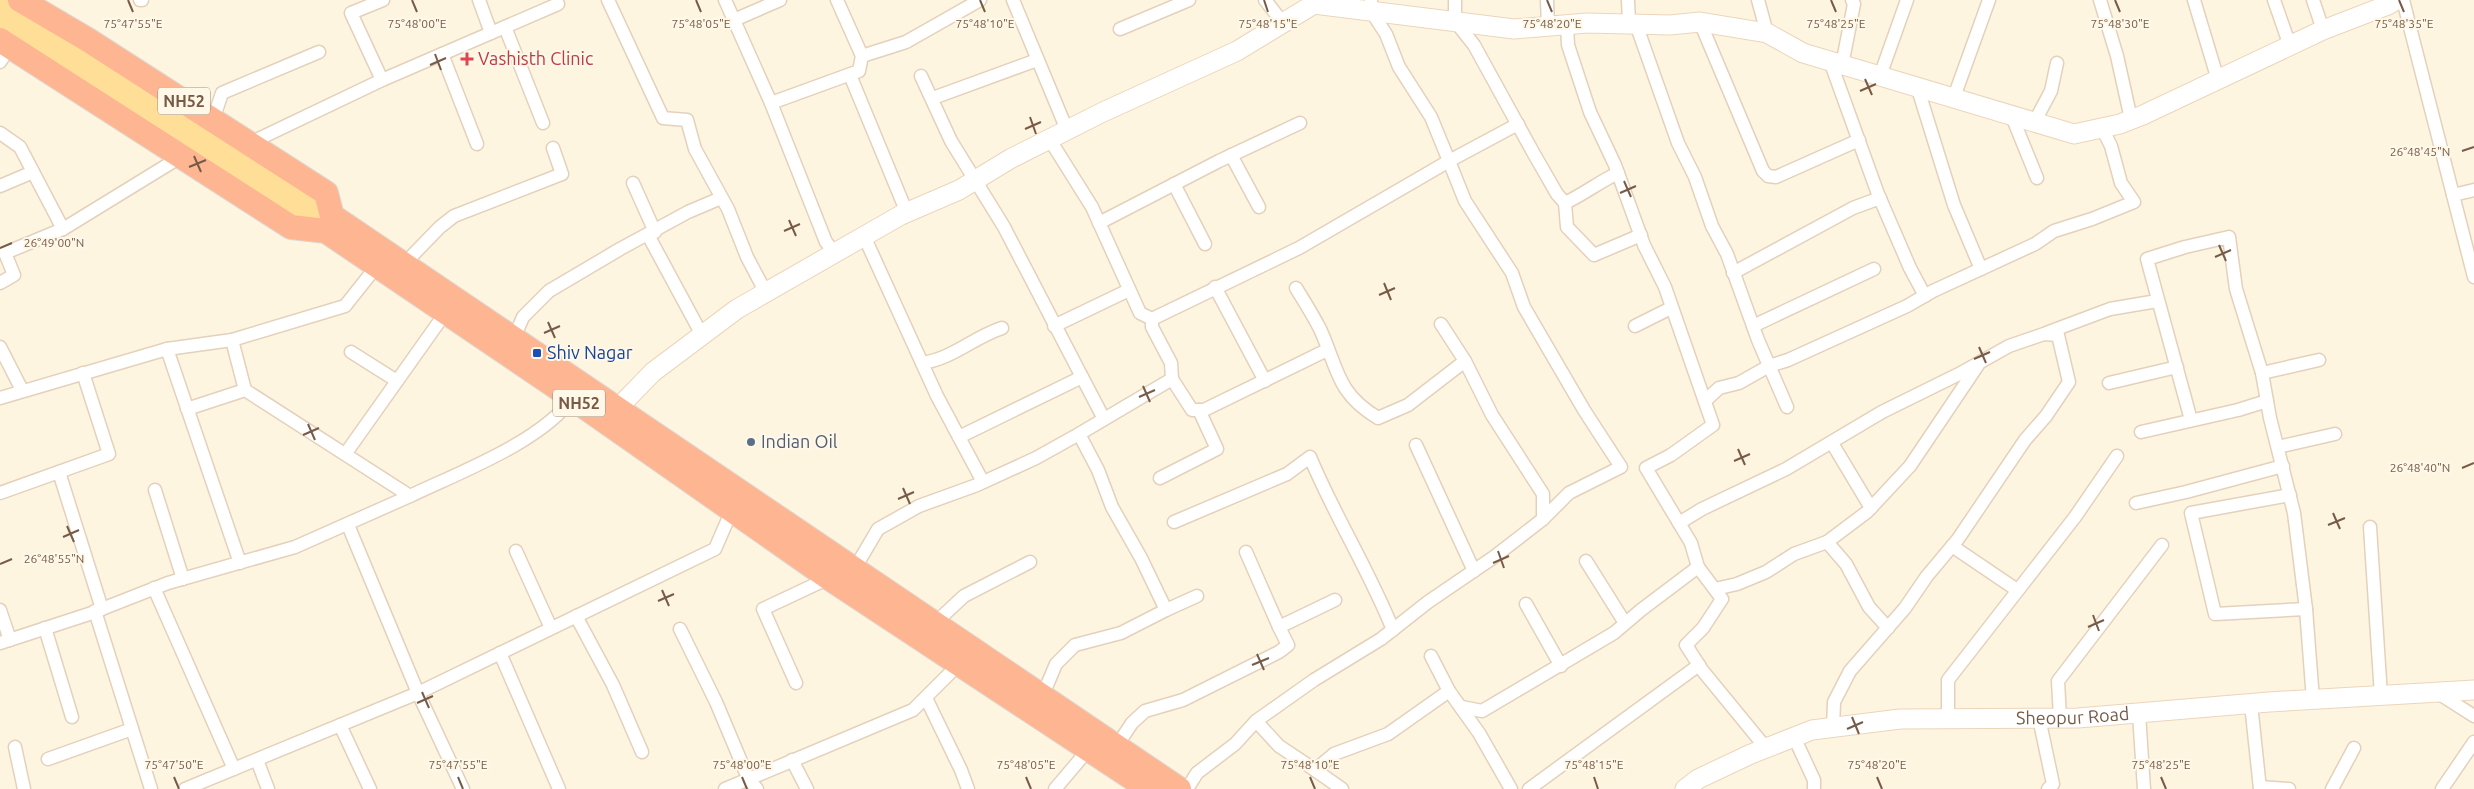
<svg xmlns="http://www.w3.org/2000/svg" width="2474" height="789" font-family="Ubuntu,sans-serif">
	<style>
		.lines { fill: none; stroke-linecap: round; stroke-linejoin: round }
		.street-casing { stroke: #e3d1bc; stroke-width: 15 }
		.secondary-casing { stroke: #ebd5bb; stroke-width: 21 }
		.primary-casing { stroke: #ded8d3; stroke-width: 24 }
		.highway-casing { stroke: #ded8d3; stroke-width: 26 }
		.street { stroke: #fff; stroke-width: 12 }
		.secondary { stroke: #fff; stroke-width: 19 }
		.primary { stroke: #ffdf97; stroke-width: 21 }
		.highway { stroke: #feb692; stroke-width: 24 }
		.ticks { fill: none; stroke: #775b46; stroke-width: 2 }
		.health-dot { fill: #e0444e; stroke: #fff8e9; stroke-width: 2 }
		.transit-dot { fill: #1a4fb4; stroke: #fff8e9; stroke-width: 2 }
		.service-dot { fill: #5c6f8a; stroke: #fff8e9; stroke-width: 2 }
		.labels { text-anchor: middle; stroke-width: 4; stroke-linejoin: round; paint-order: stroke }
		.shield { fill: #fff8e9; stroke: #a08a77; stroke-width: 1 }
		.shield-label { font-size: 16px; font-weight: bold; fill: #775b46 }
		.health-label { font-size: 18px; fill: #be3a42; stroke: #fff8e9; text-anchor: start }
		.transit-label { font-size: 18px; fill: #164399; stroke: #fff8e9; text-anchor: start }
		.service-label { font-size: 18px; fill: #4e5e75; stroke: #fff8e9; text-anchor: start }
		.street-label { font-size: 18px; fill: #775b46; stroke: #fff8e9 }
		.ticks-label { font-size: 12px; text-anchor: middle; fill: #775b46; stroke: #fff8e9; stroke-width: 4; stroke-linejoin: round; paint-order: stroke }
	</style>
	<rect width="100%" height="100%" fill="#fef5e1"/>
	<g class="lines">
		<!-- street casing -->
		<g class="street-casing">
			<g id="street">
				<polyline points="140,0 142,0"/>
				<polyline points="479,0 491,33"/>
				<polyline points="608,0 663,118 687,120 695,149 728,209 747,257 766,293"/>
				<polyline points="725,0 771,103"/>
				<polyline points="1013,0 1067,130"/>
				<polyline points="1265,0 1283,23"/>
				<polyline points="1371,0 1371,11 1386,34 1399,67 1431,117 1449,161 1518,124"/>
				<path d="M1455,0v21l19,24 60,109 23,40 8,9c19,-9 34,-21 53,-30"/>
				<polyline points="1547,0 1548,26"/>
				<polyline points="1628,0 1629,24"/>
				<polyline points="1758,0 1767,33"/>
				<polyline points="2100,0 2117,56 2131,119"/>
				<polyline points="2194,0 2218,80"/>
				<polyline points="2274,0 2290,46"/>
				<polyline points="2313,0 2323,30"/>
				<polyline points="2403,0 2474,277"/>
				<polyline points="734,20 780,0"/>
				<polyline points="1700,22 1763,171 1768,176 1776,177 1859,140"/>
				<polyline points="1636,24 1678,143 1695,177 1712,226 1727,254 1758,340 1787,407"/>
				<polyline points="1567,25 1568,45 1590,112 1615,165 1644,245 1665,287 1713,425 1671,455 1646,468 1691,543 1698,567"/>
				<polyline points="505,27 543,123"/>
				<polyline points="1120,29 1189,0"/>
				<polyline points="442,54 477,144"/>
				<polyline points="862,56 906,42 980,0"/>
				<polyline points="1830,61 1878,194 1910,268 1925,296"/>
				<polyline points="0,62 6,53 14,49"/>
				<polyline points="1842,65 1854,4 1852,0"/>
				<polyline points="850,75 907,213"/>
				<polyline points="921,76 951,141 1004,227 1082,377 959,437"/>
				<polyline points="1880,76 1907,0"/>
				<polyline points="382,80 351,13 383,0"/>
				<polyline points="1917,86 1954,205 1981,269"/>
				<polyline points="1954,97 1989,0"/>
				<polyline points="933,98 1037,60"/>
				<polyline points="2011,114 2037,178"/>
				<polyline points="213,120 222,93 319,52"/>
				<polyline points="2035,121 2051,91 2057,63"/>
				<polyline points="0,133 20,147 63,229"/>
				<polyline points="1050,140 1092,207 1140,313 1152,319 1299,248 1449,161 1465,201 1512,273 1524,307 1584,410 1621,467 1569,493 1543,519 1494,557 1428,602 1381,639 1314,680 1256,721 1235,744 1197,773 1187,789"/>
				<polyline points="250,143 382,80 558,4"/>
				<polyline points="1231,155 1259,207"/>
				<polyline points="633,183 655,232"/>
				<polyline points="1174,184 1205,244"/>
				<polyline points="0,186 33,172"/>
				<polyline points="2453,195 2474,190"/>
				<polyline points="1565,203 1567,227 1594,255 1641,235"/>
				<polyline points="1099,223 1219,161 1300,123"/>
				<polyline points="648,235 702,335"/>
				<polyline points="864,236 937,396 983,482"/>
				<polyline points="835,253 826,242 771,103 859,71 862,56 837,0"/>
				<polyline points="404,264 440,227 454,216 562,174 553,148"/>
				<polyline points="1733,273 1853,208 1880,198"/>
				<polyline points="0,283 14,275 5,253 63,229 182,156"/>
				<polyline points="1215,287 1265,381"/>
				<path d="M1296,288c8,13 17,27 24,41 18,39 16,64 58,89l30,-13 57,-44"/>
				<polyline points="1152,319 1152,327 1171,363 1172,379"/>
				<polyline points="1441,324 1465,361 1492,415 1543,494 1543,519"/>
				<polyline points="1054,326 1129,290"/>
				<polyline points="1635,326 1671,308"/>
				<polyline points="1753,326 1874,269"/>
				<polyline points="2046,333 2110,309 2157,301"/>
				<polyline points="514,338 523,317 549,291 620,249 688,212 721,198"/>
				<polyline points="232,340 245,390"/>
				<polyline points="0,347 22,390"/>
				<polyline points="167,349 240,563"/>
				<polyline points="351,352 397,381"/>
				<path d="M922,363c30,-4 52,-26 80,-35"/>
				<polyline points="2262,373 2319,360"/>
				<polyline points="1082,377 1104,419"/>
				<polyline points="2109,383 2177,367"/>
				<polyline points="0,398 167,349 232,340 345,306 376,267"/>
				<polyline points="1705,401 1719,388 1739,383 1769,366 1788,360 1907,306 1933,291 2035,244 2054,231 2092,219 2134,202 2121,183 2111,146 2102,128"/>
				<path d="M187,409l58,-19 165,106c48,-23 133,-55 162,-98"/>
				<polyline points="2191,420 2147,259 2185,247 2229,237 2236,289 2262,373 2270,418 2294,513 2306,609 2313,700"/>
				<polyline points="2141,432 2238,410 2267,401"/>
				<polyline points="1079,434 1172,379 1192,410 1204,410 1327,350"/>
				<polyline points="1832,443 1871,508"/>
				<polyline points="1416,445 1474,571"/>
				<polyline points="2278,447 2335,434"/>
				<polyline points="346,453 446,312"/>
				<polyline points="59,472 102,609"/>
				<polyline points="1160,478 1217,449 1199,410"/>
				<polyline points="155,490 183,579"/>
				<polyline points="0,493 109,454 83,373"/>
				<polyline points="2290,495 2191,513 2215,614 2306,609"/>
				<polyline points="2136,503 2186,492 2283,466"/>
				<path d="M1174,522l113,-48 23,-17c25,60 59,113 83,173"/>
				<polyline points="1679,523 1702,509 1786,469 1882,412 1959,374 2009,346 2044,334 2058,335 2069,382 2046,416 2025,440 1958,539 1927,576 1905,608 1850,671 1834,702 1833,728"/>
				<polyline points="348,525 418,693 463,789"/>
				<polyline points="2370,527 2381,696"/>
				<polyline points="1827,542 1846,564 1869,607 1888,628"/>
				<polyline points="1952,546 2017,590"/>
				<polyline points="516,551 551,628"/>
				<polyline points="1246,552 1279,627"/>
				<polyline points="1586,561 1625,623"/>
				<polyline points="855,568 878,529 919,506 977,485 1036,458 1079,434 1098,470 1112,507 1141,558 1166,610 1121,633 1075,645 1056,664 1042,697"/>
				<polyline points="154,588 234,769"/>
				<polyline points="1715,589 1737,584 1766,572 1794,554 1827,542 1867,512 1910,466 1978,365"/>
				<polyline points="1526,604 1561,666"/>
				<polyline points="0,610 10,640"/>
				<polyline points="1166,610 1197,596"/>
				<polyline points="95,611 151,789"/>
				<polyline points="576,616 613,685 642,752"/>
				<polyline points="935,623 964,596 1030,562"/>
				<polyline points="45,628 72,717"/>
				<polyline points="680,629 716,702 748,778 757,789"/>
				<polyline points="0,643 89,614 168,583 295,547 410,496"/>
				<polyline points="500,653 559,789"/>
				<polyline points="1431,656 1449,691"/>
				<polyline points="796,683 763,609 829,578"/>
				<polyline points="2438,693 2474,716"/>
				<polyline points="926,698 961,770 968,789"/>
				<polyline points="2251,704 2260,789"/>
				<polyline points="1462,707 1482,711 1614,633 1641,610 1698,567 1722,599 1703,628 1686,645 1702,670 1766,748"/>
				<polyline points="2139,714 2144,789"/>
				<polyline points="2039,718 2053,784 2048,789"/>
				<polyline points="2060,718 2058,681 2162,545"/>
				<polyline points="1948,719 1948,680 2075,517 2117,456"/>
				<polyline points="1256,721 1279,746 1315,770 1334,754 1388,734 1449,691 1479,733 1511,789"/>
				<polyline points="340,725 370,789"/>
				<polyline points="1794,737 1814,780 1814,789"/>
				<polyline points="15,747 24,789"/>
				<polyline points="1116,747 1132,723 1145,711 1183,700 1279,652 1288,645 1279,627 1335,600"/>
				<polyline points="48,759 132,729"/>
				<polyline points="257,760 268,789"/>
				<polyline points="792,760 807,789"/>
				<polyline points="1315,770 1342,789"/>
				<polyline points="2260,787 2289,789"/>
				<polyline points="185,789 418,693 715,549 732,510"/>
				<polyline points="725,789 913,710 959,664"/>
				<polyline points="1055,789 1088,750"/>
				<polyline points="1529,789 1699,665"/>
				<polyline points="2332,789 2354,748"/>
				<polyline points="2442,789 2474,742"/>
			</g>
		</g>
		<!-- secondary casing -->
		<g class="secondary-casing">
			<g id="secondary">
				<polyline points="618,408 653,372 737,309 901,215 959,190 1010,159 1103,112 1237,51 1314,4 1514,29 1587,23 1670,25 1700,22 1767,33 1803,53 2074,134 2120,124 2143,115 2323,30 2388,5 2396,0"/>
				<path id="s1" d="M1685,789l13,-10 53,-25 61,-24 88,-11 178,-1 191,-16 205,-12"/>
			</g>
		</g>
		<!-- primary casing -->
		<g class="primary-casing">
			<g id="primary">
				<polyline points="0,4 332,216"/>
				<polyline points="0,24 321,230"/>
			</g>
		</g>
		<!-- highway casing -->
		<g class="highway-casing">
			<g id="highway">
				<polyline points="20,0 88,40 326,193 332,216 1179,789"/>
				<polyline points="0,40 291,227 326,231 552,384 829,578 1149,789"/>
			</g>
		</g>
		<!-- street -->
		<use href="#street" class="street"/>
		<!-- secondary -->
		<use href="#secondary" class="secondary"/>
		<!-- primary -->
		<use href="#primary" class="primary"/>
		<!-- highway -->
		<use href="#highway" class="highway"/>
	</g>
	<!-- ticks -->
	<path class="ticks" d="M128,0l5,12M412,0l5,12M696,0l5,12M980,0l5,12M1264,0l4,12M1547,0l5,12M1831,0l5,12M2115,0l5,12M2399,0l5,12M435,54l6,16M430,65l16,-7M1865,79l7,16M1860,91l16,-7M1030,117l6,17M1025,129l16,-7M2462,151l12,-4M194,156l7,16M189,167l17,-7M1624,181l7,16M1620,193l16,-7M789,220l7,16M784,231l16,-7M2219,245l7,16M0,248l12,-5M2215,257l16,-7M1384,283l7,17M1379,295l16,-7M548,322l7,16M544,333l16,-7M1979,347l7,16M1974,359l16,-7M1143,386l7,16M1139,397l16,-7M308,424l7,16M303,435l16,-7M1738,449l7,16M1734,461l16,-7M2462,468l12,-5M903,488l7,16M898,499l16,-7M2333,513l7,16M2328,525l17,-7M67,526l7,16M63,537l16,-7M1498,551l6,17M1493,563l16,-7M0,564l12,-5M662,590l7,16M658,601l16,-7M2093,615l6,16M2088,627l16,-7M1257,654l7,16M1252,665l17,-7M422,692l7,16M417,703l16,-7M1852,717l7,17M1847,729l16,-7M174,777l5,12M458,777l5,12M742,777l5,12M1026,777l5,12M1310,777l5,12M1594,777l4,12M1877,777l5,12M2161,777l5,12"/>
	<!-- markers -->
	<path class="health-dot" d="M464.5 51.5h5v5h5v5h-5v5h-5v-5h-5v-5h5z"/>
	<rect class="transit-dot" x="532" y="348" width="10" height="10" rx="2.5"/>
	<circle class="service-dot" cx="751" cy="442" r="5"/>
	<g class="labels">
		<!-- shield labels -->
		<g class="shield">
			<rect x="158" y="87.5" width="52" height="27" rx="4"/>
			<rect x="553" y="389.5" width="52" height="27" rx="4"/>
		</g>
		<g class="shield-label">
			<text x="184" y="107">NH52</text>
			<text x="579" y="409">NH52</text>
		</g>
		<!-- health labels -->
		<g class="health-label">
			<text x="478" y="65">Vashisth Clinic</text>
		</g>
		<!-- transit labels -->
		<g class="transit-label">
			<text x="547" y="359">Shiv Nagar</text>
		</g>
		<!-- service labels -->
		<g class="service-label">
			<text x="761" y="448">Indian Oil</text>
		</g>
		<!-- street labels -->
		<g class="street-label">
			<text dy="6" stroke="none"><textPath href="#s1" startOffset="402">Sheopur Road</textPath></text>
		</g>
	</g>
	<g class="ticks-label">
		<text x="133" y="28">75°47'55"E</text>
		<text x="417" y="28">75°48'00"E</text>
		<text x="701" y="28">75°48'05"E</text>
		<text x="985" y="28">75°48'10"E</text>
		<text x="1268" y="28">75°48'15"E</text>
		<text x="1552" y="28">75°48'20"E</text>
		<text x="1836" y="28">75°48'25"E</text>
		<text x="2120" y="28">75°48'30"E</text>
		<text x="2404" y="28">75°48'35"E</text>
		<text x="2420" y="156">26°48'45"N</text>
		<text x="54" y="247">26°49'00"N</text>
		<text x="2420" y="472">26°48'40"N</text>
		<text x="54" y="563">26°48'55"N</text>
		<text x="174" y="769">75°47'50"E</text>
		<text x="458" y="769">75°47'55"E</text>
		<text x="742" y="769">75°48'00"E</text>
		<text x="1026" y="769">75°48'05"E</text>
		<text x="1310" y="769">75°48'10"E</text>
		<text x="1594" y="769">75°48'15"E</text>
		<text x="1877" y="769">75°48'20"E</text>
		<text x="2161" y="769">75°48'25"E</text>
	</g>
</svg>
